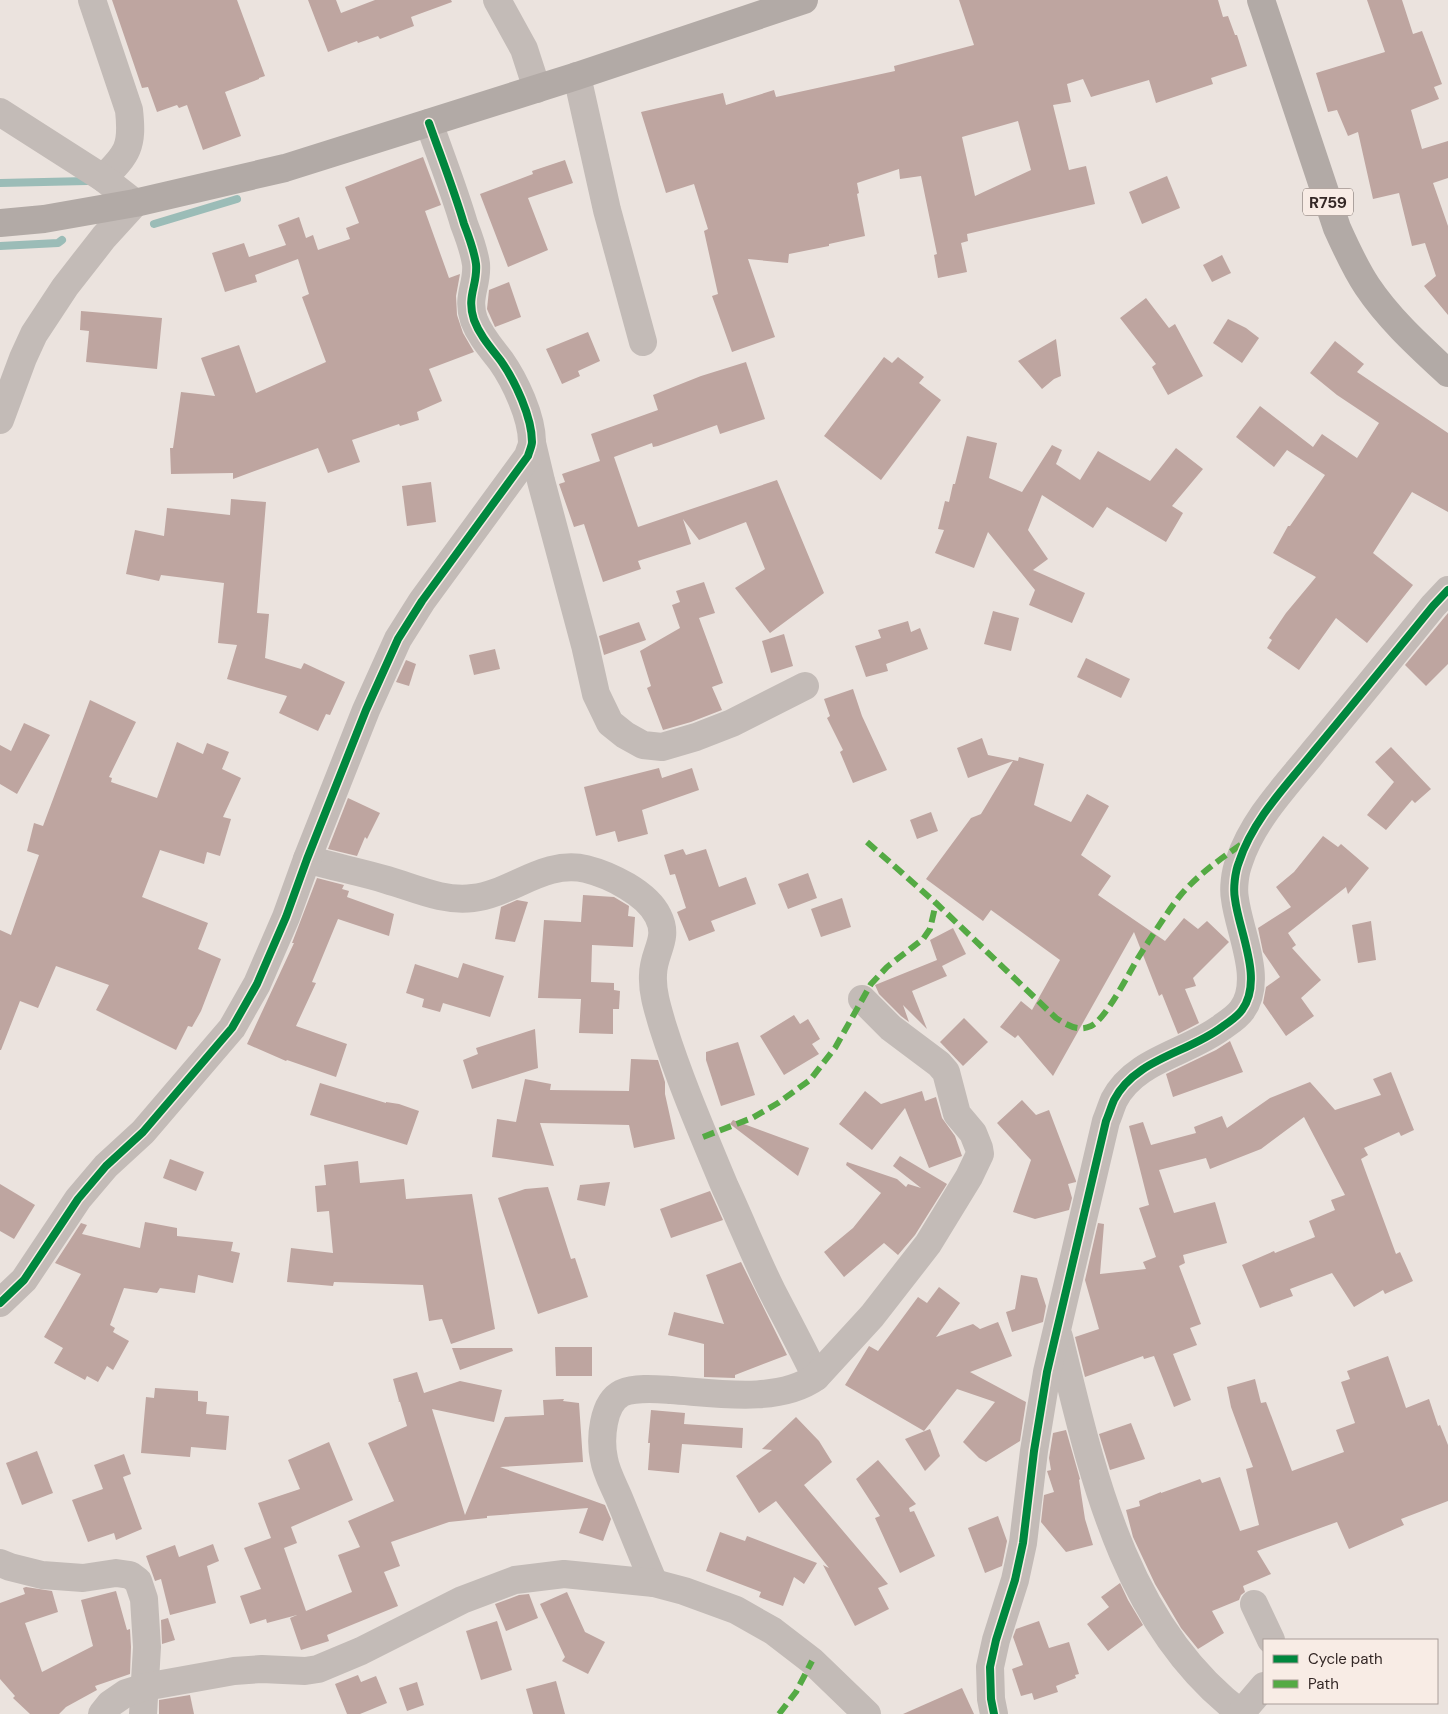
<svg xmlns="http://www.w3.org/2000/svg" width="1448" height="1714" font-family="'DM Sans',sans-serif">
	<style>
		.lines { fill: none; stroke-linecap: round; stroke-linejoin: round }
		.stream { stroke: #9bbcb7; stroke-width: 8 }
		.building { fill: #bea5a0; fill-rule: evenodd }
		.minor { stroke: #c3bbb7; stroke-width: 28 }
		.major { stroke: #b2aaa6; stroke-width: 28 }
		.quiet { stroke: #54aa44; stroke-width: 6; stroke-dasharray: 12 6; stroke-linecap: butt }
		.cycleway-casing { stroke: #f8ece5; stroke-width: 11 }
		.cycleway { stroke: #00873e; stroke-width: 8 }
		.labels { text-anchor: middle; stroke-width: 4.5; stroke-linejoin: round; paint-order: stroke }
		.shield { fill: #f8ece5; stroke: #6f635f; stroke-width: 1 }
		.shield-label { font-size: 16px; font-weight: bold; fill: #342826 }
	</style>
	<rect width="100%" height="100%" fill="#ebe3de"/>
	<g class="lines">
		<!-- stream -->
		<g class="stream">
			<polyline points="0,183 87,181"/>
			<polyline points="154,224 237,199"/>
			<polyline points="0,246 58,243 62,240"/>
		</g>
	</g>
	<!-- building -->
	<g class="building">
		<polygon points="112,0 237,0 265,76 259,78 259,79 225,92 241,136 203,150 187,105 179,108 177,105 157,112 148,87 142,88"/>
		<polygon points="308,0 336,0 341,13 375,0 451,0 452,2 411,17 414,26 380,39 378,36 358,43 357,41 328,52"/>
		<path d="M959,0h259l5,17 5,-1 7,19h2l10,31 -36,12 2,6 -57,19 -7,-23 -58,17 -8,-18 -16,5 4,18 -18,3 16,65 17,-4 9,38 -128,30 1,7 -7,2 6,29 -29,6 -4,-23 3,-1 -16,-78 -21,3 -1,-10 -42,14 2,10 -2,1 8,42 -36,8v2l-40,8 -1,9 -40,-4 27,78 -43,15 -20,-56 6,-2 -14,-63 4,-2 -14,-45 -28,9 -25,-81 82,-19 3,12 48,-15 2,7 119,-26 -1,-5 80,-21zM1018,121l13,49 -56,26 -13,-59z"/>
		<polygon points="1367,0 1402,0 1413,34 1422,31 1442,84 1434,87 1439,99 1411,110 1422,149 1448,141 1448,178 1433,183 1448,226 1448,315 1424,286 1436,276 1425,243 1412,246 1399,193 1373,199 1358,132 1348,136 1337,110 1328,112 1316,73 1385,52"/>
		<polygon points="423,157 441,205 425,211 449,278 460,274 456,296 457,315 463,333 474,352 429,369 442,401 417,412 419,420 400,426 399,424 352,440 360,462 328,473 318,448 233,479 233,473 171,474 170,448 173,448 181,392 215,396 201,358 239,345 256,393 326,362 302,297 309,294 298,259 255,275 257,282 225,292 212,253 244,243 249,257 286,245 278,225 299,217 306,238 313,235 318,250 350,239 346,228 359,223 345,187"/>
		<polygon points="565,160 573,183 528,198 548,250 508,267 480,194 533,174 532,171"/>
		<polygon points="1167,176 1180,208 1142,224 1129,192"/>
		<polygon points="1222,255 1231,273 1212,282 1203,265"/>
		<polygon points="509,282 521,317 495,327 487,309 489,290"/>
		<polygon points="1146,298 1169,328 1175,324 1203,376 1168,395 1152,367 1156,364 1120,318"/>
		<polygon points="81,311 162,318 157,369 86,362 89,331 80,330"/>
		<polygon points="1228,319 1246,328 1259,338 1242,363 1213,343"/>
		<polygon points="588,332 600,361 578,371 580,376 562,384 546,349"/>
		<polygon points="1056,339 1061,376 1054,379 1042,389 1018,361"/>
		<polygon points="1335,341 1364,364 1357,372 1448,433 1448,512 1412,492 1373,553 1413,585 1367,643 1336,618 1299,670 1267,648 1272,640 1269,638 1286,613 1316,577 1273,553 1288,526 1290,526 1325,475 1287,450 1274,467 1236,437 1260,406 1313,447 1322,434 1357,458 1379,423 1337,395 1310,373"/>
		<polygon points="884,357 892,363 898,357 924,377 919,383 941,400 881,480 824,436"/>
		<polygon points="746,362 765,419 720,434 717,425 658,446 653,447 652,443 614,457 638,527 777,480 824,593 770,633 735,588 765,569 746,522 699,540 683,519 691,544 638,561 641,569 603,582 584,524 574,527 559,484 565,482 562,474 600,461 591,434 658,410 653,395 701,376"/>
		<polygon points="967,436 997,443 989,478 1022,492 1052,445 1062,450 1056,464 1080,480 1098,451 1150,481 1176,448 1203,469 1172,506 1183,513 1166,542 1107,507 1093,528 1042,495 1028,530 1048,559 1033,570 1085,593 1072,623 1029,605 1035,590 988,532 974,568 935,553 944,530 938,529 945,501 949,502 953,484 955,484"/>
		<polygon points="431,482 436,522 407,526 402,486"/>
		<polygon points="231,499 266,502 257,613 269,614 265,658 301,669 304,663 345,682 330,715 326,714 318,731 279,713 287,696 227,679 237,645 218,643 224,583 161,575 159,581 126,574 135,530 164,536 167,508 230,515"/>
		<polygon points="704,582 715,613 699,618 723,683 712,687 722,710 691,722 663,730 647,688 651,686 640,651 680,628 672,605 680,602 676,591"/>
		<polygon points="993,611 1019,618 1011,651 984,644"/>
		<polygon points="1448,613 1448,664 1426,686 1405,665"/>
		<polygon points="908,621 911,632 920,628 928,649 886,664 888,671 866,677 855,646 881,638 878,630"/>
		<polygon points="639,622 646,640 604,655 599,636"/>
		<polygon points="784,634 793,666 771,673 762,641"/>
		<polygon points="495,649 500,669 474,675 469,655"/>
		<polygon points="1086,658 1130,679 1121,698 1077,677"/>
		<polygon points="406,660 416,664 409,686 396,682"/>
		<polygon points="853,689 862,716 887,770 853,783 840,752 843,750 827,718 830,716 824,699"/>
		<polygon points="90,700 136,722 109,777 112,778 111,782 157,798 177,742 203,754 207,743 229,752 222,769 241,778 223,817 231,819 220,856 207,852 204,864 160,850 142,897 208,923 198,949 221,959 201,1011 192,1027 188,1026 176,1050 96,1010 109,985 56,966 38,1008 20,1001 1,1050 0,1050 0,930 11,935 39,855 27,851 34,823 43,826"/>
		<polygon points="24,723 50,735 17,794 0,784 0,745 11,751"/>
		<polygon points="982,738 988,755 1018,761 1019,757 1044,764 1034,805 1071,822 1087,794 1109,806 1081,855 1111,876 1098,895 1165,941 1184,918 1198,929 1207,921 1229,942 1193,978 1196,986 1185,989 1199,1023 1178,1034 1162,994 1159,996 1134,932 1053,1076 1018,1035 1015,1038 1000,1027 1021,1001 1032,1010 1060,960 991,910 983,921 926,879 971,818 981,814 1013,761 968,778 957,748"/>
		<polygon points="1391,747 1431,789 1415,803 1412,800 1386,830 1367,815 1394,782 1375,762"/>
		<polygon points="659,768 662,778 692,768 699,790 642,810 648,834 618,842 615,831 596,836 584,787"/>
		<polygon points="348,798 380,813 367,839 365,837 357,856 328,849"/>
		<polygon points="931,812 938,831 917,839 910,820"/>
		<polygon points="1323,836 1338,847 1341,844 1369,868 1348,894 1346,887 1288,933 1296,945 1292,948 1321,980 1301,998 1314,1016 1286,1036 1263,1003 1266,987 1280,977 1263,952 1258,928 1291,907 1276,887 1294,872"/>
		<polygon points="683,849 686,855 706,849 719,887 746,877 756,904 711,921 715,931 689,941 677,912 686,908 675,874 670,875 664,855"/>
		<polygon points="808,873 817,898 788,909 778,884"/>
		<polygon points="317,878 344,885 342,889 349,891 347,897 394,914 389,936 338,919 312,982 316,983 296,1026 347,1044 336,1077 287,1060 286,1061 247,1044 294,943 292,943"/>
		<polygon points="583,895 614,897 629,906 628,916 635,917 633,947 592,945 591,982 614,983 614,990 620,991 619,1009 613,1009 613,1034 579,1033 581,999 538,998 544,920 581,922"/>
		<polygon points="842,898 851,927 821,937 811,909"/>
		<polygon points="517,900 528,902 515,942 495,939 501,907"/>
		<polygon points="1371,921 1376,960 1358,963 1352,925"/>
		<polygon points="953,928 966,954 942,966 947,976 912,991 927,1029 903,1005 909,1022 901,1016 879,994 875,985 937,960 930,940"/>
		<polygon points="463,963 504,976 490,1017 443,1003 440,1012 422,1007 424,999 406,993 415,964 458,978"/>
		<polygon points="794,1015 800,1024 808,1019 820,1039 812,1044 819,1054 784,1075 760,1036"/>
		<polygon points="964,1018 988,1042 963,1066 940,1042"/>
		<polygon points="535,1029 538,1068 472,1089 463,1060 478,1054 476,1048"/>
		<polygon points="1230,1041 1243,1072 1173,1097 1166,1074 1216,1050"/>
		<polygon points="738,1042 755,1095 721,1106 706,1060 706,1052"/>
		<polygon points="631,1059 658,1060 665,1082 665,1094 675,1139 634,1148 629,1125 540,1123 554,1166 492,1157 497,1119 516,1122 525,1079 551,1084 550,1090 629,1091"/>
		<polygon points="1391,1072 1414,1130 1401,1136 1399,1132 1364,1148 1368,1155 1361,1159 1396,1254 1400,1252 1413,1281 1385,1294 1383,1290 1354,1307 1332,1273 1290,1289 1293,1296 1260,1308 1242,1265 1274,1251 1275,1253 1315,1237 1309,1221 1335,1210 1331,1200 1345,1195 1304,1117 1261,1149 1210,1169 1206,1158 1159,1170 1174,1213 1215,1202 1227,1243 1183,1255 1185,1263 1179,1266 1201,1324 1190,1328 1197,1345 1173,1354 1191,1400 1174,1407 1154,1356 1144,1359 1143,1356 1085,1377 1075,1337 1099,1329 1085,1280 1098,1223 1104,1224 1100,1274 1146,1269 1143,1262 1156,1257 1139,1208 1149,1205 1129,1126 1143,1122 1151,1145 1196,1133 1194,1127 1222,1116 1227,1128 1270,1098 1310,1082 1335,1110 1381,1095 1373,1079"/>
		<polygon points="320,1083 386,1103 386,1102 399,1104 419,1111 407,1145 310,1115"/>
		<polygon points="865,1091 881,1104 922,1091 925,1101 936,1097 942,1118 955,1136 962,1156 929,1168 905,1108 872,1150 839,1124"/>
		<polygon points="1022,1100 1036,1115 1049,1110 1076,1181 1076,1182 1068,1184 1072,1198 1069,1210 1035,1219 1013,1212 1031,1160 997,1123"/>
		<polygon points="733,1120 809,1148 798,1176 730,1124"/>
		<polygon points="900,1156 947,1184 915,1235 898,1255 884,1243 844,1277 824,1252 853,1228 881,1193 846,1165 847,1162 897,1179 906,1187 908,1184 921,1188 893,1166"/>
		<polygon points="170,1159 204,1172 196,1191 163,1178"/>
		<polygon points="358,1161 360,1183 404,1179 406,1199 472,1194 495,1329 451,1344 442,1319 429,1321 423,1285 334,1282 333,1286 287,1282 291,1248 333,1253 329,1211 317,1212 315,1186 326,1185 324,1165"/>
		<polygon points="610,1182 605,1206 577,1200 580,1185"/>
		<polygon points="0,1184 35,1205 14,1239 0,1231"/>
		<polygon points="548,1187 571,1259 575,1258 588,1297 538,1314 498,1198 525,1189"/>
		<polygon points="710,1191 723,1220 671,1238 660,1209"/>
		<polygon points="145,1222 177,1228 177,1236 233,1242 231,1251 240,1253 233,1283 198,1275 195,1293 160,1288 157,1293 124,1288 110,1325 115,1328 113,1332 129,1341 113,1370 107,1366 98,1382 87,1376 85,1380 54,1363 63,1348 44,1337 81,1274 55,1263 81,1223 87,1225 82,1234 140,1248"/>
		<polygon points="741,1262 787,1355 735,1375 735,1378 704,1377 704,1344 668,1335 674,1312 724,1324 706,1275"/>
		<polygon points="1021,1275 1037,1278 1046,1306 1043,1322 1012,1332 1006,1312 1015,1309"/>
		<polygon points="939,1287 960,1303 936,1337 973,1324 980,1329 998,1322 1012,1356 970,1372 1026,1402 1020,1441 986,1462 979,1458 963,1442 995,1402 957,1389 924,1431 845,1385 869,1346 878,1351 918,1297 927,1303"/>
		<polygon points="555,1347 592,1347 592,1376 556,1376"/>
		<polygon points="452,1348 512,1348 513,1351 460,1370"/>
		<polygon points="1388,1356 1406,1408 1429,1399 1438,1426 1440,1425 1448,1445 1448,1501 1401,1519 1404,1525 1349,1549 1337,1522 1257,1551 1271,1574 1243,1586 1245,1592 1241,1595 1239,1600 1212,1611 1224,1633 1198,1649 1181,1628 1155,1584 1133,1537 1126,1510 1140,1506 1139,1501 1161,1492 1161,1493 1200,1479 1202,1483 1220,1477 1240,1531 1259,1525 1246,1469 1253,1467 1231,1407 1227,1387 1255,1379 1261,1403 1266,1402 1292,1471 1344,1452 1336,1430 1355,1423 1341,1382 1350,1379 1347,1371"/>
		<polygon points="417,1372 424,1393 460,1381 502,1390 494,1422 432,1409 465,1515 505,1417 544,1415 543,1400 564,1399 563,1401 579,1403 583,1462 500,1467 605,1505 611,1519 603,1541 579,1533 588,1508 487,1516 487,1518 449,1522 391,1542 400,1566 384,1572 398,1606 327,1635 329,1641 301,1650 290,1618 297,1615 267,1623 266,1619 250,1624 240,1596 261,1589 244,1548 271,1538 258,1503 300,1489 288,1460 329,1442 353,1500 291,1527 297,1543 284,1548 306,1611 352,1592 338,1555 360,1547 348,1521 394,1501 368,1443 407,1426 400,1402 398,1401 399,1401 393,1379"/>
		<polygon points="155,1388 198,1391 198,1401 207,1402 206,1414 229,1416 226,1450 191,1447 190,1457 141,1453 146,1397 154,1398"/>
		<polygon points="651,1410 685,1413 684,1424 743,1428 742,1448 682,1444 679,1473 648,1470 650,1443 648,1443"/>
		<polygon points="796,1417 819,1441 832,1462 804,1485 888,1584 878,1588 889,1609 855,1626 823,1565 829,1568 776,1501 759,1513 736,1476 772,1450 762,1449"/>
		<polygon points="1131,1423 1145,1459 1110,1470 1099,1434"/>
		<polygon points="930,1429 940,1456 925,1471 905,1439"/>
		<polygon points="1066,1430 1080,1479 1079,1480 1085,1519 1093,1545 1066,1552 1041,1522 1044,1495 1054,1492 1047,1471 1051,1470 1049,1458 1053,1433"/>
		<polygon points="37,1451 53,1493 22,1505 6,1463"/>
		<polygon points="124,1454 131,1474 123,1477 142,1529 116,1540 114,1533 88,1542 72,1500 103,1489 94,1465"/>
		<polygon points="878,1460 916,1504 909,1508 910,1512 914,1511 935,1556 900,1573 875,1518 880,1516 856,1479"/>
		<polygon points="998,1516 1007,1541 1002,1566 985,1573 968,1528"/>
		<polygon points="720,1532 745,1541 747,1536 817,1563 804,1584 794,1577 783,1606 759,1597 761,1592 706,1571"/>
		<polygon points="213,1544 219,1561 207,1566 216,1603 170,1615 161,1579 155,1581 146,1556 175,1545 179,1557"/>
		<polygon points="1120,1583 1128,1600 1143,1625 1108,1651 1087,1624 1109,1607 1101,1597"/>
		<polygon points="26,1587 52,1591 58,1612 25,1623 42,1672 93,1646 81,1600 116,1591 127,1630 130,1629 131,1647 130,1674 95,1686 97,1690 66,1707 59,1714 30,1714 13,1698 15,1696 0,1679 0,1603 25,1594 23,1588"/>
		<polygon points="567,1592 585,1632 605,1642 588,1674 562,1661 565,1657 540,1604"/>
		<polygon points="529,1594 538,1618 506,1631 495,1604 519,1595"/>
		<polygon points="168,1618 175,1640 162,1644 161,1620"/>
		<polygon points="497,1621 512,1670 481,1680 466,1631"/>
		<polygon points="1039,1621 1049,1648 1069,1642 1079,1674 1075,1675 1076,1678 1056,1686 1058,1692 1034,1700 1032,1693 1021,1696 1012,1669 1023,1665 1013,1637 1016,1629"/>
		<polygon points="358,1675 361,1682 376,1676 387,1703 360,1714 347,1714 335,1684"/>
		<polygon points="556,1681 565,1714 533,1714 526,1689"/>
		<polygon points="417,1682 424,1705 407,1711 399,1688"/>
		<polygon points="962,1688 974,1714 903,1714"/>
		<polygon points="190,1695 194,1714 159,1714 159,1700"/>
	</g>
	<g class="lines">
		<!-- minor -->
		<g class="minor">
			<path d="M92,0l37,110c4,36 -1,44 -26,68"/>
			<polyline points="497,0 524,49 537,89"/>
			<polyline points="577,76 607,210 643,342"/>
			<polyline points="0,112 103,178 135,203 104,237 65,287 34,334 23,358 0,420"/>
			<polyline points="532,443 541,481 585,645 596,694 610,723 625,735 643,745 662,747 696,737 732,723 805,686"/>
			<path d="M307,859c26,8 54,13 80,21 28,8 56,22 86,18 38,-4 72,-39 113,-29 24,6 61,24 72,47 12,23 -5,36 -5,59 -1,17 5,35 10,52 17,54 40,107 62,160 16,34 30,70 47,104 15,29 30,57 44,86"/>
			<path d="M0,1303l24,-23 54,-81 28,-33 37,-34 89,-104 25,-44 29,-67 21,-58 59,-149 32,-71 24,-38 106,-145c1,-4 4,-10 4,-14 0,-25 -17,-61 -31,-81 -10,-13 -21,-25 -27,-41 -8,-24 4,-35 2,-56 -2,-14 -7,-27 -12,-40 -10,-34 -23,-67 -35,-101"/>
			<path d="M1059,1337c33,135 65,289 183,377"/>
			<polyline points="0,1563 10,1567 42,1575 83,1578 116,1573 130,1575 138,1581 144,1599 147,1647 143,1714"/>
			<path d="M654,1583c-12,-28 -23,-56 -35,-85 -5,-12 -13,-26 -15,-39 -4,-19 -2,-56 18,-66 14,-6 34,-4 49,-3 44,3 107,14 145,-13l56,-61 56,-72 41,-67 11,-23 -1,-6 -6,-15 -16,-19 -11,-42 -7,-8 -48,-36 -29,-29"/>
			<polyline points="1254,1604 1271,1640"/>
			<polyline points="1241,1713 1264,1686"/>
			<polyline points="102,1714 110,1704 126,1693 145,1687 234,1671 262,1669 305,1671 318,1669 361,1651 462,1600 515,1580 564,1574 654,1583 684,1591 736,1610 773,1631 812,1661 867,1714"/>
			<path d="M994,1714l-3,-15 -1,-32 6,-27 19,-60 8,-37 11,-92 13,-79 59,-251c3,-7 5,-14 8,-21 21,-41 74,-47 108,-73 7,-5 15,-10 20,-17 22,-30 -3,-78 -7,-111 -2,-10 0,-27 4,-37 14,-43 48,-77 76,-112 40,-48 79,-96 118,-144l15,-16"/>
		</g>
		<!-- major -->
		<g class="major">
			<path d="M1261,0l76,228c9,20 18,40 30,58 22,33 52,60 81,87"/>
			<polyline points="0,223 44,219 135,203 285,168 577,76 804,0"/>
		</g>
		<!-- quiet -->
		<g class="quiet">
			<path d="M867,842l69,61 120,115c11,7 22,14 35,8 15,-7 38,-53 47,-68 12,-19 28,-44 41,-61 19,-23 43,-39 67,-56"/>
			<polyline points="703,1137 752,1118 778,1103 810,1080 835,1048 871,984 887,967 923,939 930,929 936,903"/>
			<polyline points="779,1714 796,1692 812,1661"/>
		</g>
		<!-- cycleway casing -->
		<g class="cycleway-casing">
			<g id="cycleway">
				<path d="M0,1303l24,-23 54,-81 28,-33 37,-34 89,-104 25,-44 29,-67 21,-58 59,-149 32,-71 24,-38 106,-145c1,-4 4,-10 4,-14 0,-25 -17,-61 -31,-81 -10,-13 -21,-25 -27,-41 -8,-24 4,-35 2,-56 -2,-14 -7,-27 -12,-40 -10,-34 -23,-67 -35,-101"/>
				<path d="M994,1714l-3,-15 -1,-32 6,-27 19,-60 8,-37 11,-92 13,-79 59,-251c3,-7 5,-14 8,-21 21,-41 74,-47 108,-73 7,-5 15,-10 20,-17 22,-30 -3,-78 -7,-111 -2,-10 0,-27 4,-37 14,-43 48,-77 76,-112 40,-48 79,-96 118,-144l15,-16"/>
			</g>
		</g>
		<!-- cycleway -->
		<use href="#cycleway" class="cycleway"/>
	</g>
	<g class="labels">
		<!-- shield labels -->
		<rect class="shield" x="1303" y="188.5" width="50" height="27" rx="4"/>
		<g class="shield-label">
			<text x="1328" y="208">R759</text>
		</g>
	</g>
	<!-- legend -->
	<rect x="1263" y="1639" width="175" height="65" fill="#f8ece5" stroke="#aa9e99"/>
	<rect x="1273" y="1655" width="25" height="8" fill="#00873e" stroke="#aa9e99"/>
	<text x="1308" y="1664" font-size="15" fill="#342826">Cycle path</text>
	<rect x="1273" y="1680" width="25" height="8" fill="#54aa44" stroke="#aa9e99"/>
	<text x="1308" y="1689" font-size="15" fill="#342826">Path</text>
</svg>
